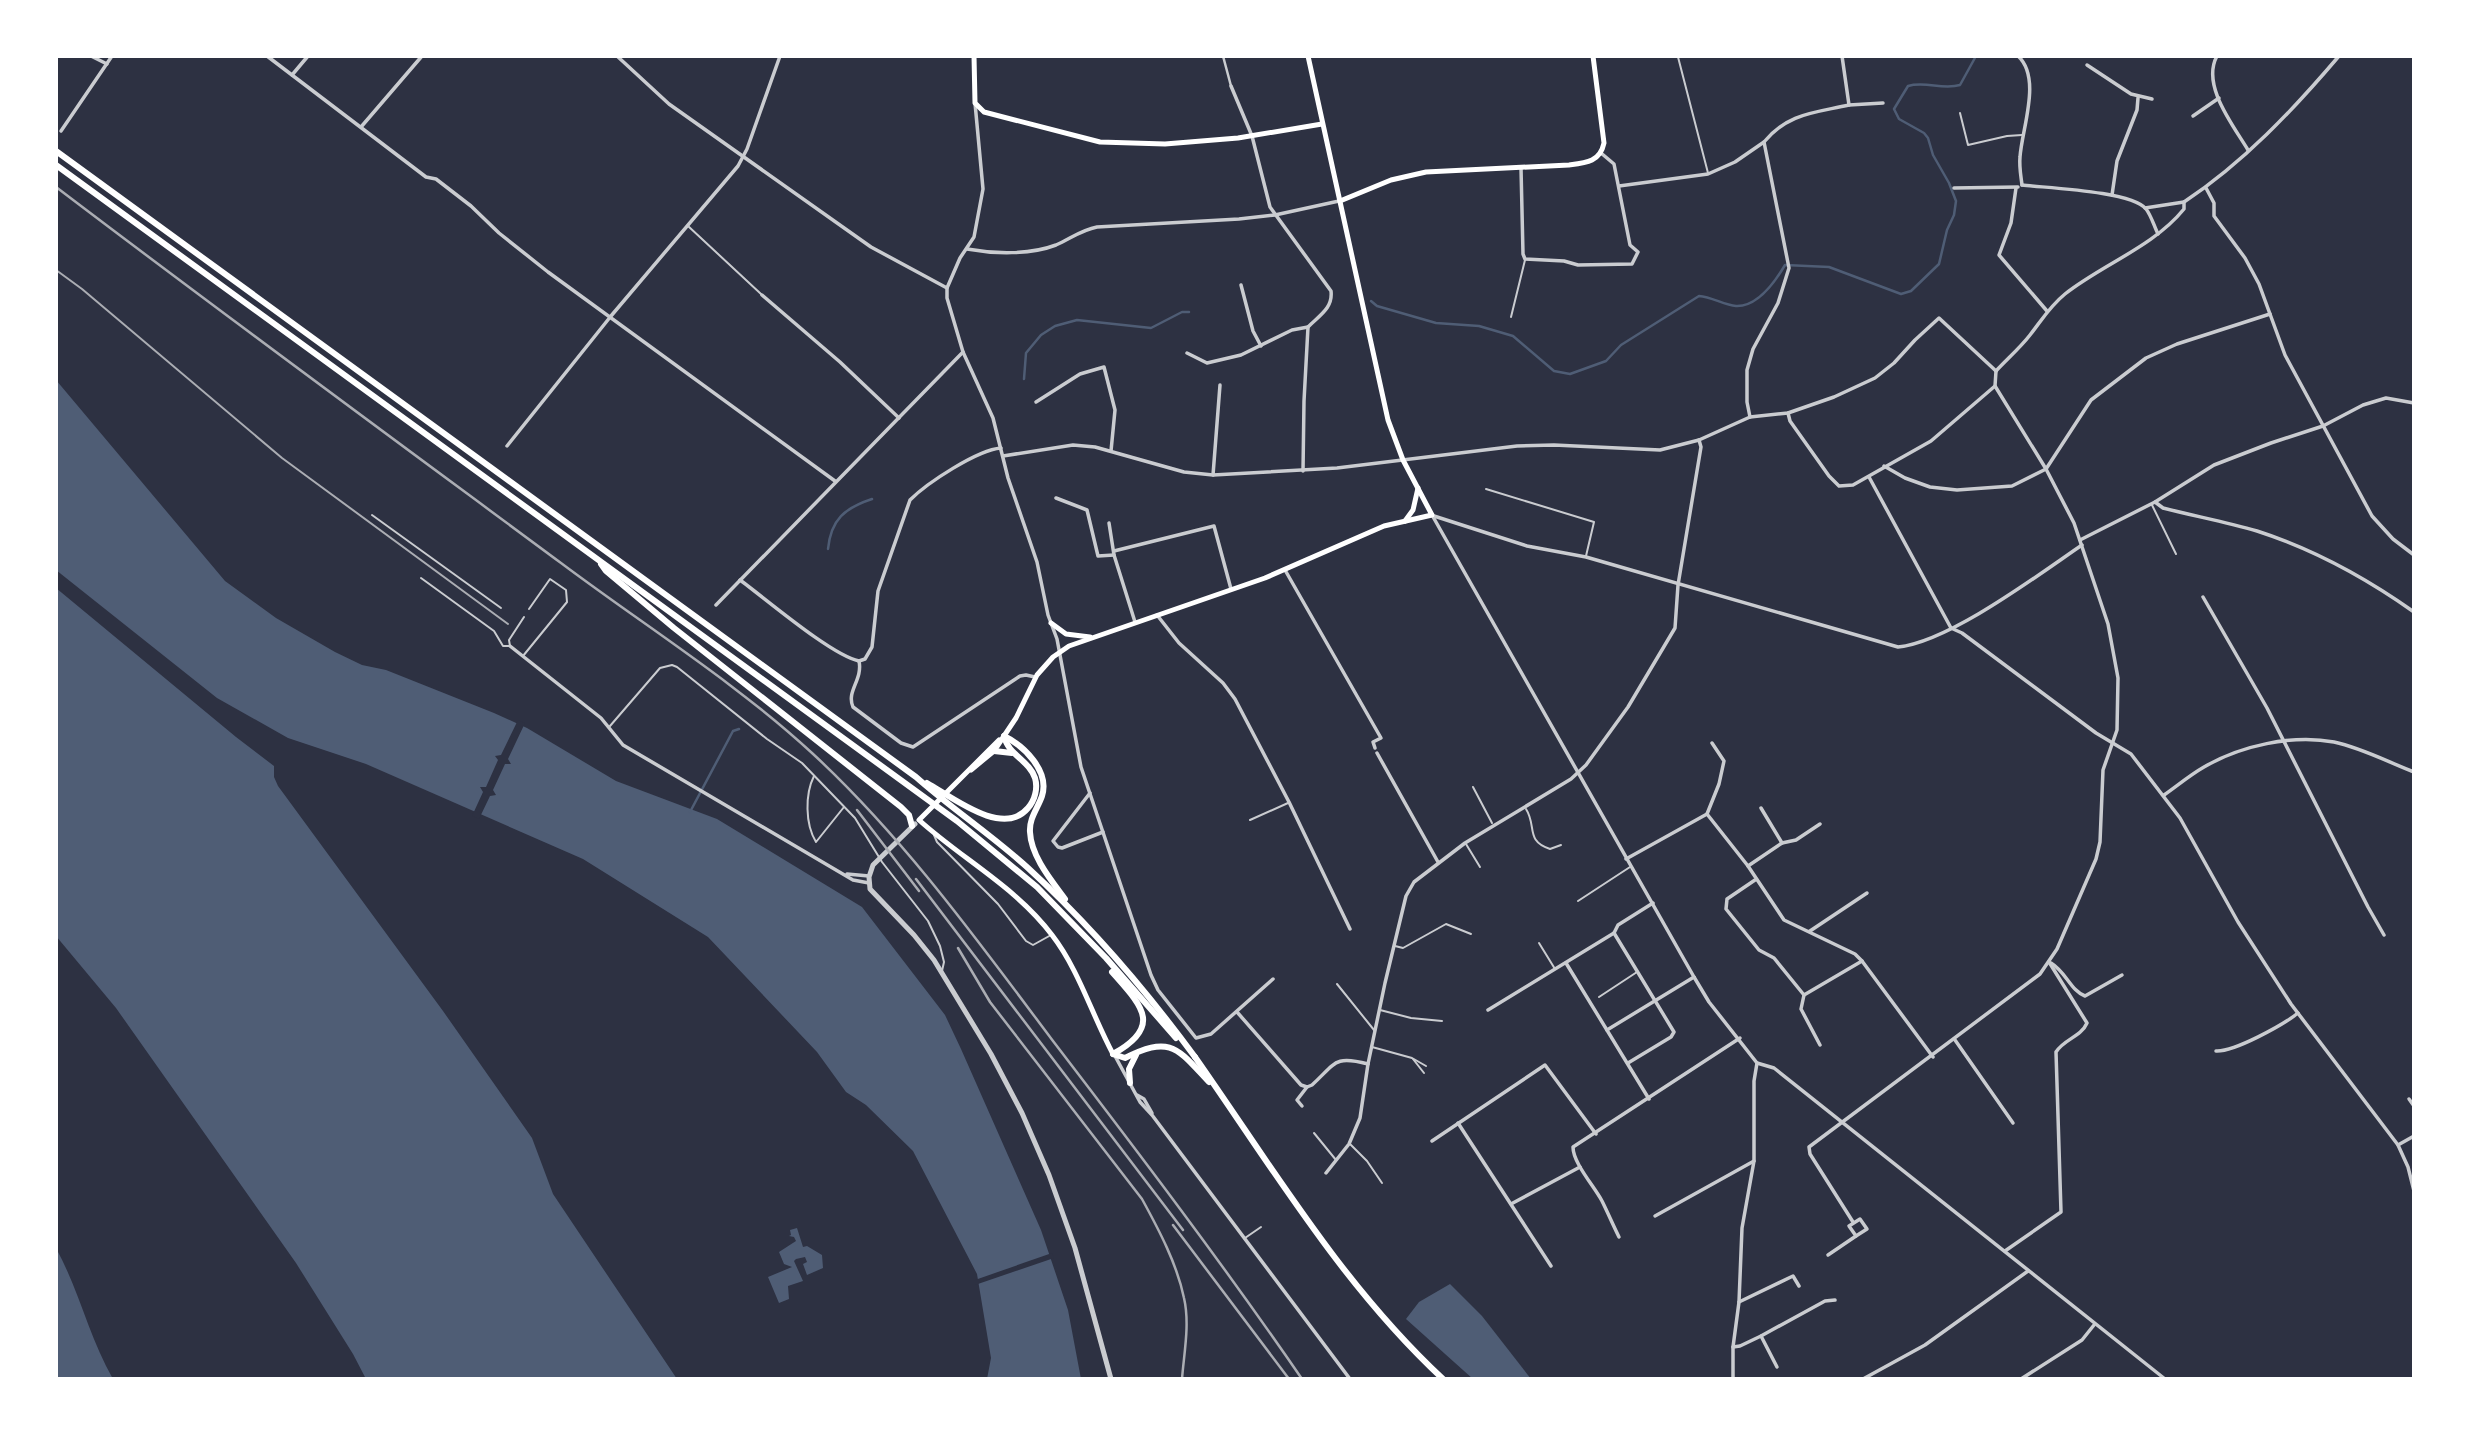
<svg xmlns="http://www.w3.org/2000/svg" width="2470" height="1435" font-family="'Titillium Web',sans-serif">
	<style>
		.water { fill: #4f5d75 }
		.pier { fill: #2d3142 }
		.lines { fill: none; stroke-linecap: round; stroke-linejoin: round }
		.stream { stroke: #4f5d75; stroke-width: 2.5 }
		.service { stroke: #caccd0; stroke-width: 2 }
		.pedestrian { stroke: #caccd0; stroke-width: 2.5 }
		.minor { stroke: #caccd0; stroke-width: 3.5 }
		.tertiary { stroke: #caccd0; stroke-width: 5 }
		.secondary { stroke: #fff; stroke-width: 5 }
		.primary { stroke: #fff; stroke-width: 6 }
		.trunk { stroke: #fff; stroke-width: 6 }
		.tram { stroke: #abadb3; stroke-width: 2 }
		.rail { stroke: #abadb3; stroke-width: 2.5 }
	</style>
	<rect width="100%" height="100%" fill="#2d3142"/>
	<!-- water -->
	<g class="water">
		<polygon points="56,380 225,581 276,618 335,652 362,665 386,670 494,713 527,728 616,781 717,819 862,907 945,1015 961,1049 1041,1230 1068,1310 1081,1379 987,1379 991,1358 977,1274 913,1151 866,1105 846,1092 817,1052 708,937 583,859 366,764 288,738 217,698 56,570"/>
		<polygon points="56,588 236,737 274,766 274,777 278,786 443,1011 532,1138 553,1194 677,1379 366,1379 353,1354 296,1263 116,1008 56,936"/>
		<polygon points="797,1228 803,1247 807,1246 822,1255 823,1268 807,1275 803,1264 807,1262 805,1257 796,1259 794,1261 803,1281 788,1286 789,1299 779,1303 768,1277 792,1267 784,1264 779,1252 796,1241 794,1237 789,1236 791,1235 790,1230"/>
		<path d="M56,1248c23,42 33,89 57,131h-57z"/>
		<polygon points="1450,1284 1482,1316 1531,1379 1473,1379 1406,1319 1419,1302"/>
	</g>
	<!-- pier -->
	<g class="pier">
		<polygon points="518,720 525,723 508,759 511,764 505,764 493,790 496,795 490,796 479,819 472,816 483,792 480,787 486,787 498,760 495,756 501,755"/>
		<polygon points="1052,1253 1054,1258 975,1285 975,1280"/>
	</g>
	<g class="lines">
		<!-- stream -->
		<g class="stream">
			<path d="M1371,301l6,5 59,17 43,3 34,10 41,35 16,3 36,-13 15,-16 78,-49c13,1 25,9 37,10 22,1 39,-24 49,-41l44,2 72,27 10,-3 28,-27 8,-34 7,-15 2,-14 -7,-18 -16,-28 -5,-17 -4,-5 -25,-14 -5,-10 14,-23c17,-5 35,4 52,-1l16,-29"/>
			<polyline points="1024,379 1026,353 1041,335 1055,326 1077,320 1151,328 1182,312 1189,312"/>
			<path d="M828,549c3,-30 17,-41 44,-50"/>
			<polyline points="690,812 733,731 739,729"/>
		</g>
		<!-- service -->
		<g class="service">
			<polyline points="1678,57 1708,173"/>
			<polyline points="1960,113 1968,145 2007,136 2022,135"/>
			<polyline points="688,226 761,294"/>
			<polyline points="1511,317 1525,260"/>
			<polyline points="1486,489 1594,522 1586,556"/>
			<polyline points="2152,505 2176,554"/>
			<polyline points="372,515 501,608"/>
			<polyline points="421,578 494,631 503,646 510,646 509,640 524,617"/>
			<polyline points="523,656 567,602 566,590 550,579 529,609"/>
			<polyline points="610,726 660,668 672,665 677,667 767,739 802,763 855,818 882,862 928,921 940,946 944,962 942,971"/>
			<path d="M814,776c-9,18 -9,48 2,66l28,-35"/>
			<polyline points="1473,787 1492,823"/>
			<path d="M1526,809c11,17 -1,32 24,40l11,-4"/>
			<polyline points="1250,820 1288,803"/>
			<polyline points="934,835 937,842 998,904 1026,941 1033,945 1051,935"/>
			<polyline points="1466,844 1480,867"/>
			<polyline points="1578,901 1630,867"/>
			<polyline points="1539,943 1555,969"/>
			<polyline points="1395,946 1403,948 1446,924 1471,934"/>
			<polyline points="1337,984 1374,1030"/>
			<polyline points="1599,997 1637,972"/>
			<polyline points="1380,1010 1411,1018 1442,1021"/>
			<polyline points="1372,1047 1412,1058 1426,1066"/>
			<polyline points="1413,1059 1424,1073"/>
			<polyline points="1314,1133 1336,1160"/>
			<polyline points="1350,1144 1367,1161 1382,1183"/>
			<polyline points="1245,1238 1261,1227"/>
		</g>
		<!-- pedestrian -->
		<polyline class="pedestrian" points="1223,56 1231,86"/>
		<!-- minor -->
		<g class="minor">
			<polyline points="91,56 107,64"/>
			<polyline points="267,56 426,177 436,179 471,206 499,233 548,272 835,481"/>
			<polyline points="617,56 669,104 871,247 947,288"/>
			<path d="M2018,56c24,22 4,72 2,101 -1,10 1,19 2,28"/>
			<path d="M2217,56c-16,29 16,69 31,94"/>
			<polyline points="2087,65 2131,94 2152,99"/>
			<polyline points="292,75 308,56"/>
			<path d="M1231,86l21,50 18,71 61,84c2,17 -11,24 -23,36l-4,74 -1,70"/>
			<polyline points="975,103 983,189 974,237 960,258 947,288 947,298 963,352 993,418 1008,478 1037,562 1048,615 1057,639 1081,767 1151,975 1158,990 1196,1038 1211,1034 1273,979"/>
			<polyline points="1849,105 1883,103"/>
			<polyline points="2193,116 2219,98"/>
			<polyline points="361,127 422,56"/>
			<polyline points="61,131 112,56"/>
			<polyline points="1521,168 1523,254 1525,259 1564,261 1578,265 1632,264 1638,252 1630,245 1614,164 1601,153"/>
			<path d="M2022,185c24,3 109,6 124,24 5,6 8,17 12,25"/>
			<polyline points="1619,186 1708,174 1735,162 1764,142"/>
			<polyline points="1954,188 2018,187"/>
			<polyline points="2016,188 2011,223 1999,255 2047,311"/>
			<polyline points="2206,188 2214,203 2214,216 2245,258 2259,284 2285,355 2372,516 2393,539 2414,555"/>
			<polyline points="2112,195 2117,161 2137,110 2138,98"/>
			<polyline points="2145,208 2184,202"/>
			<path d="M967,249c27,5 63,6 89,-4 14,-6 25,-15 41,-18l142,-8 36,-4 64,-14"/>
			<polyline points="1241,285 1253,331 1261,346"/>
			<polyline points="762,295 840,362 899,418"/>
			<polyline points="1187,353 1207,363 1241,355 1292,330 1308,327"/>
			<path d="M1996,371c11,-12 24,-23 34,-36 11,-14 20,-29 35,-41 38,-30 88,-47 119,-85v-7c59,-39 110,-93 155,-146"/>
			<polyline points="1036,402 1080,374 1104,367 1115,410 1111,451"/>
			<polyline points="1788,413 1790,421 1829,476 1839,486 1853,485 1931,441 1995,386"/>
			<path d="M1750,417l-3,-15v-32l6,-21 25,-46 11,-35 -25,-126c24,-29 50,-29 85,-37l-7,-49"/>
			<polyline points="507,446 611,316 738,166 747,149 780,56"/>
			<polyline points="1003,456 1073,445 1095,447 1184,472 1213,475 1337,468 1517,446 1554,445 1660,450 1699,440 1750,417 1788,413 1834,397 1875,378 1894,363 1915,340 1939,318 1996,371"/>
			<polyline points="1884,466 1905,478 1930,487 1957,490 2012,486 2046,469 2091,400 2146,358 2177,344 2270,314"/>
			<polyline points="1213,475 1220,385"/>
			<polyline points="1869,477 1951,628 1962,633 2096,733 2131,754 2180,818 2238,922 2291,1004 2398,1145 2408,1167 2414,1191"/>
			<polyline points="1056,498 1087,510 1098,556 1114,555"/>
			<path d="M2155,502l8,6c31,8 63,14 94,23 56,18 109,47 157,81"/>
			<polyline points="1432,515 1694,977 1709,1002 1757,1063 1774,1068 2165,1379"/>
			<path d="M1434,516l93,30 59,11 312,90c51,-5 140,-72 184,-102"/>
			<polyline points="1109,523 1114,555 1135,622"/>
			<polyline points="2080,540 2155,502 2214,465 2271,443 2323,426 2363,405 2386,398 2414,403"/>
			<polyline points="1114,551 1214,526 1231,589"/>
			<polyline points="1285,570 1381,738 1373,742 1375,748"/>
			<path d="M740,580c26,19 91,75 119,81"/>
			<polyline points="2203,597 2267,708 2368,907 2384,935"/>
			<polyline points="716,605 963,352"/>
			<polyline points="1157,615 1179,643 1223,683 1235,699 1289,802 1350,929"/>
			<polyline points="510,646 601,718 623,745 853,880 869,883"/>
			<path d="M859,661l6,-2 7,-12 6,-56 32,-91c17,-17 67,-50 91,-52"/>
			<path d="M859,661c4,19 -13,30 -6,46l48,36 12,4 107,-71 6,-1 9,2"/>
			<polyline points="1377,753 1438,862"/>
			<polyline points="1090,793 1053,841 1058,847 1062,848 1103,832"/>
			<path d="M2164,795c13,-9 26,-20 40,-28 36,-21 88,-33 130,-25 28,6 54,20 80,30"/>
			<polyline points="1761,808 1782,843"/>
			<polyline points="1707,814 1719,784 1724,761 1712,743"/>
			<polyline points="1626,859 1707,814 1748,866 1784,920 1855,954 1862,961 1933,1057"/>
			<polyline points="1748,866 1782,843 1796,840 1820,824"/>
			<polyline points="847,874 869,876"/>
			<polyline points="1755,880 1727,899 1726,909 1759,950 1774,958 1804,995 1862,961"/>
			<polyline points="1810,931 1867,893"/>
			<polyline points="1614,933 1674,1032 1671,1037 1628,1063"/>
			<polyline points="1566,963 1649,1099"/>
			<path d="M2051,963c15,9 20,28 34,33l37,-21"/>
			<polyline points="1804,995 1801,1009 1820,1045"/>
			<polyline points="1488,1010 1614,933 1618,925 1653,903"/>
			<path d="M1237,1012l64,73 6,2 5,-2c24,-22 22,-30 56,-21"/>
			<polyline points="1607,1030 1694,977"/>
			<polyline points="1955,1040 2013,1123"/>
			<path d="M2216,1051c18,1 67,-26 82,-38"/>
			<polyline points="1115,1056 1140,1102 1152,1115 1350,1379"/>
			<polyline points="1137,1095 1144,1099 1152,1113"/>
			<polyline points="2409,1099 2414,1106"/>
			<polyline points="1302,1106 1297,1100 1307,1087"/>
			<polyline points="1458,1123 1551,1266"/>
			<polyline points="1432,1141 1545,1065 1596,1134"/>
			<polyline points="2398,1145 2414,1136"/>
			<polyline points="1326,1173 1349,1144 1360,1118 1368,1064 1385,983 1406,896 1414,882 1465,843 1571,779 1586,765 1628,707 1675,628 1678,585 1701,447 1699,440"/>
			<polyline points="1511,1204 1580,1167"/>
			<polyline points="1655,1216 1754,1161"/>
			<polygon points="1860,1219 1867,1229 1856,1236 1849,1226"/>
			<polyline points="1853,1222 1810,1154 1809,1147 2040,974 2057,949 2096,859 2100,842 2103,770 2117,730 2118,678 2108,624 2074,523 2046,469 1995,386 1996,371"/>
			<path d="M1619,1237c-6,-12 -11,-24 -17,-36 -8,-15 -29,-38 -29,-54l167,-109"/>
			<path d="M2005,1251l56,-39 -5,-160c8,-13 25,-15 31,-29l-38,-61"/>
			<polyline points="1828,1255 1856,1236"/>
			<polyline points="1739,1302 1793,1276 1799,1286"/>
			<polyline points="1761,1336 1777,1367"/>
			<polyline points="1733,1347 1740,1346 1761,1336 1825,1301 1835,1300"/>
			<polyline points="1733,1379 1733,1347 1739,1302 1742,1228 1754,1161 1754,1081 1757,1063"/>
			<polyline points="1863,1379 1925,1345 2028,1271"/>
			<polyline points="2021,1379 2082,1340 2094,1325"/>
		</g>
		<!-- tertiary -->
		<polyline class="tertiary" points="915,824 873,865 869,877 870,889 914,935 934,960 991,1054 1022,1113 1049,1175 1075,1248 1111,1379"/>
		<!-- secondary -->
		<g class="secondary">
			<polyline points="974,56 975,103 984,112 1100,142 1165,144 1238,138 1322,124"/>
			<path d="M1340,201l51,-21 35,-8 143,-7c17,-2 31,-3 35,-22l-11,-87"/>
			<polyline points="1405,521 1413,510 1418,488"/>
			<polyline points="1051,623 1066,634 1090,637"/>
			<path d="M999,740l-80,80c43,39 97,67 133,115 27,35 40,80 61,119"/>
			<polyline points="971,770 994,751 1016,718 1037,675 1053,657 1069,646 1265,578 1384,526 1432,515 1403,460 1388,420 1308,56"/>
		</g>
		<!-- primary -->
		<g class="primary">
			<path d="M1113,1054l12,4c46,-23 52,-10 84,24"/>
			<path d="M1195,1057c78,111 147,228 248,322"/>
			<polyline points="1130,1083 1129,1069 1136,1055"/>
		</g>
		<!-- trunk -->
		<g class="trunk">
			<path d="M56,151l860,626c36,32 77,59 112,91 62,57 117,121 167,189"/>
			<polyline points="56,165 957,821 1037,887 1106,958 1176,1038"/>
			<polyline points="601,564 606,571 674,628 901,807 909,815 912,826"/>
			<path d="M1004,736c20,10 46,35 38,60 -4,12 -13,22 -12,36 1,24 21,48 35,67"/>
			<polyline points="994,751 1012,753"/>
			<path d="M927,783c25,14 76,55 101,25 7,-8 10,-20 7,-30 -6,-18 -27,-23 -31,-42"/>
			<path d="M1112,972c29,33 52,54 1,82"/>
		</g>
		<!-- tram -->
		<polyline class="tram" points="56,270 82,289 282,458 508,624"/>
		<!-- rail -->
		<g class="rail">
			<path d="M56,187c167,127 336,251 505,376 84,63 174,119 251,190 92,85 166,188 241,288 85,111 170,223 249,338"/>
			<polyline points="857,810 919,891"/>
			<polyline points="916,879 1183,1230"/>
			<path d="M958,948l32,54 152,197c17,31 35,65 42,99 6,26 0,55 -2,81"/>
			<polyline points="1173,1225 1289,1379"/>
		</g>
	</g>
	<!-- border -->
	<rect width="2470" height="1435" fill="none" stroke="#ffffff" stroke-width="116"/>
</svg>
